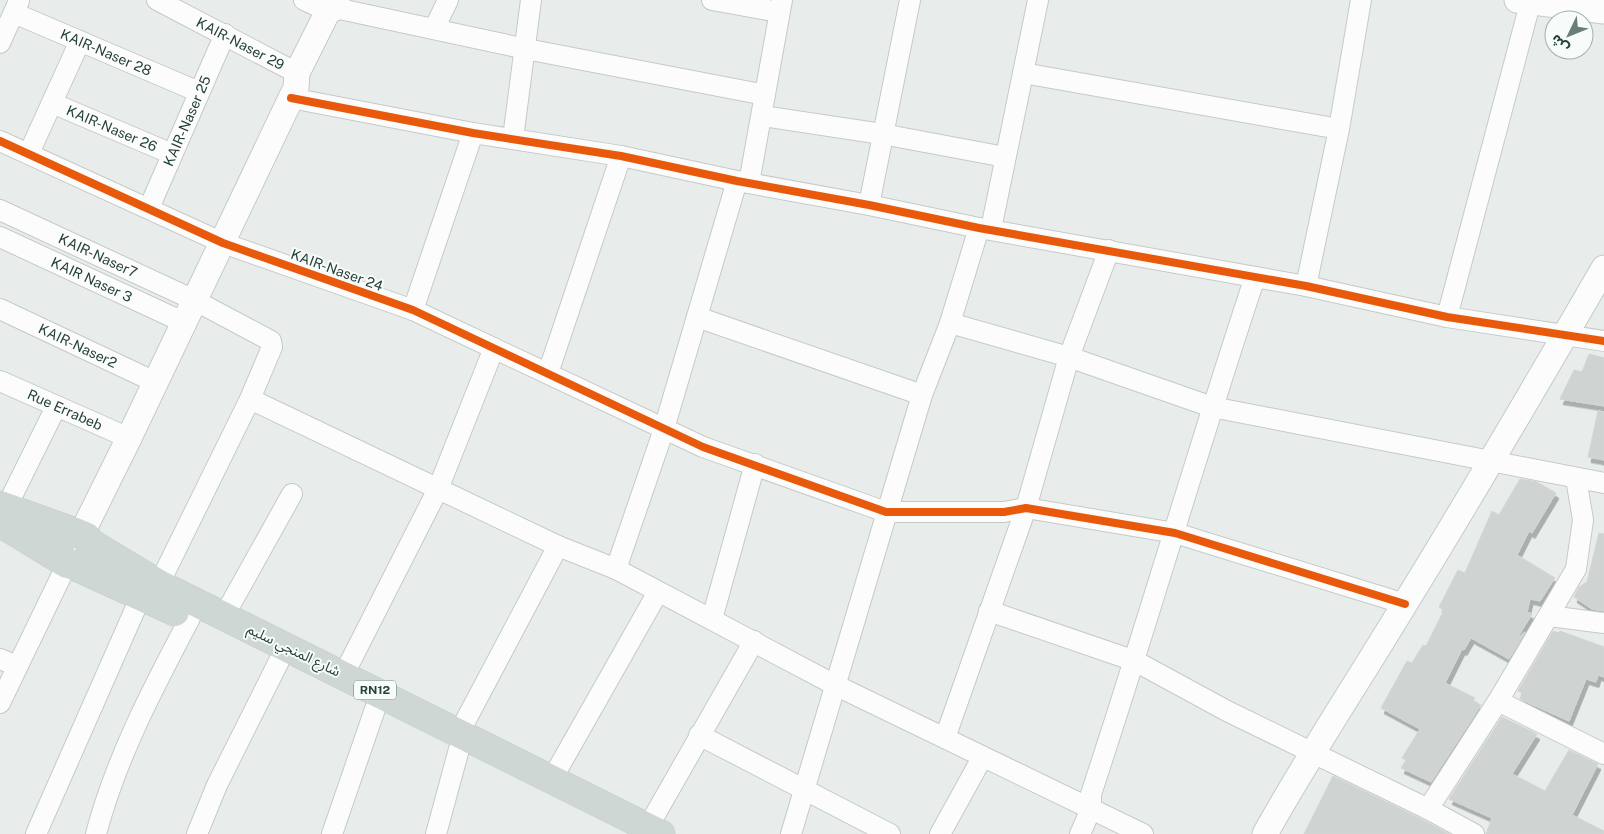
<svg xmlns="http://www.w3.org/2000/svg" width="1604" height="834" font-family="'Public Sans','Noto Sans Arabic',sans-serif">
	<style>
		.building { fill: #cfd4d2; stroke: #d1d6d4; filter: url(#shadow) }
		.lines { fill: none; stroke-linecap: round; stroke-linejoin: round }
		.minor-casing { stroke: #c5cac8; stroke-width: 22 }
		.tertiary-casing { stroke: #c5cac8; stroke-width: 27 }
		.primary-casing { stroke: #c3ccc9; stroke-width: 29 }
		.minor { stroke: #fcfcfc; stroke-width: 20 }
		.tertiary { stroke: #fcfcfc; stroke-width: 25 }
		.primary { stroke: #cfd7d5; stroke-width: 28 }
		.cycleway-casing { stroke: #f7fbf9; stroke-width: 11 }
		.cycleway { stroke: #e8590c; stroke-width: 8 }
		.labels { text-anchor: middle; stroke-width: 4; stroke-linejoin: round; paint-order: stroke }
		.shield { fill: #f7fbf9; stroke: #637a73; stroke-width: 1 }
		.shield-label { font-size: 12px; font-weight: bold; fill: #24423a }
		.street-label { font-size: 14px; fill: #24423a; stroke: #f7fbf9 }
	</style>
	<defs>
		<filter id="shadow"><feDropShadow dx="3" dy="5.5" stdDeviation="0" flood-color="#0004"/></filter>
	</defs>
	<rect width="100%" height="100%" fill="#e8edeb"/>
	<!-- building -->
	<g class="building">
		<polygon points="1589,354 1604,358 1604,406 1560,399 1574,370 1582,372"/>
		<polygon points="1598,411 1604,412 1604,460 1588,457"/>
		<polygon points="1520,479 1537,482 1556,493 1532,533 1529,531 1517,555 1555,578 1540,601 1530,599 1527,612 1532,614 1516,640 1525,632 1509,659 1471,638 1464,650 1462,649 1445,683 1475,698 1473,701 1481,705 1431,782 1401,768 1406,760 1402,758 1420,729 1381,708 1407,661 1412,663 1423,645 1426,646 1444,610 1439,607 1458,570 1465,573 1492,511 1499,515"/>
		<polygon points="1599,533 1604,534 1604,611 1592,609 1574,597 1579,587 1587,582"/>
		<polygon points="1553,631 1559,633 1560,631 1604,647 1604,677 1598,675 1596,682 1586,679 1569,721 1520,699 1522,693 1518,691"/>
		<polygon points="1502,717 1537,734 1512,774 1545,791 1569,750 1598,764 1572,815 1604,831 1604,834 1486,834 1492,818 1449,799"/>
		<polygon points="1333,776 1423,820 1449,834 1304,834"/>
	</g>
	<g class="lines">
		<!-- minor casing -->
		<g class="minor-casing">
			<g id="minor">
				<path id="s1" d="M157,0l140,73"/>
				<polyline points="304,0 328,11"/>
				<polyline points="712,0 779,12"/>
				<polyline points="335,8 526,49 765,95"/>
				<path id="s2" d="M14,13l185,79"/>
				<polyline points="434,29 448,0"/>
				<polyline points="0,43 19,1"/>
				<polyline points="1023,73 1339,129"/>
				<polyline points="291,98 473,133 621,156 737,181 869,205 979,228 1306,286 1447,317 1604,341"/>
				<path id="s3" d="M52,103l120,51"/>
				<polyline points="762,116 882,134 1005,157"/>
				<polyline points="513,138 531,0"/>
				<polyline points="0,141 223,243 413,310 703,447 886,512 1004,512 1026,508 1175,533 1405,604"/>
				<polyline points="29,153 80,41"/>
				<polyline points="749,183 782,0"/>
				<polyline points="869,205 910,0"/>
				<path id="s4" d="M149,208l76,-174"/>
				<path id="s5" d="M0,210l194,90 77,41 1,6 -22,52 -91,185"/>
				<polyline points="991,229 1038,0"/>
				<path id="s6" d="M0,237l183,85"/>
				<polyline points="1306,286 1339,129 1361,0"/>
				<path id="s7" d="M0,309l155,73"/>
				<polyline points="413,310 473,133"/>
				<polyline points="697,317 922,395"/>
				<polyline points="1447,317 1531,0"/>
				<polyline points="950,323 1069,357 1212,407 1604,483"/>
				<polyline points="548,373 621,156"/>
				<path id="s8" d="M0,381l129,57"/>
				<polyline points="250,399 558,546 616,569 835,685 1143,834"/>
				<polyline points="6,508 56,407"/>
				<polyline points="616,569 663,432 737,181"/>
				<polyline points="989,611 1135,661 1227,711 1428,809 1474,834"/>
				<polyline points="224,616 292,494"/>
				<polyline points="1549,616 1604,623"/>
				<polyline points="712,619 755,464"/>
				<polyline points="0,659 17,666"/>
				<polyline points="344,674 438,489 494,348"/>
				<polyline points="1498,701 1604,754"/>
				<polyline points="0,703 67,564"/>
				<polyline points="459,733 558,546"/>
				<polyline points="699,735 890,834"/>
				<polyline points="945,738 1026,508 1069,357 1109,250"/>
				<polyline points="552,779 658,592"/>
				<polyline points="1428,809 1498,701 1576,569 1583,520 1576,478"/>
				<polyline points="648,827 754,641"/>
				<polyline points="36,834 141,596"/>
				<path d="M96,834c20,-76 57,-146 94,-216"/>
				<polyline points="197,834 217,785 279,661"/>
				<polyline points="332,834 375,709"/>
				<polyline points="436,834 459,749"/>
				<polyline points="791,834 922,395 950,323 979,228"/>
				<polyline points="940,834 982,758"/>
				<path d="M1080,834l11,-25v-15c57,-172 107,-346 164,-517"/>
			</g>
		</g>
		<!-- tertiary casing -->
		<g class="tertiary-casing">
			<g id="tertiary">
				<polyline points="1517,0 1604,11"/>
				<polyline points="82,533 129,438 291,98 296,88 297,73 328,11 335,8 337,0"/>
				<path d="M1265,834c44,-79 94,-154 141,-232 68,-110 133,-222 198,-334"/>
			</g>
		</g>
		<!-- primary casing -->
		<g class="primary-casing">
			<g id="primary">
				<polyline points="0,505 75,532"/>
				<path d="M0,523l67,41c19,5 30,-10 20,-27l-12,-5 -12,4 -6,12 5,13"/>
				<polyline points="91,543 159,584 661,834"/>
				<polyline points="74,566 175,612"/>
			</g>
		</g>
		<!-- minor -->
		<use href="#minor" class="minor"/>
		<!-- tertiary -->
		<use href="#tertiary" class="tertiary"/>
		<!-- primary -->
		<use href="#primary" class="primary"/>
		<!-- cycleway casing -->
		<g class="cycleway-casing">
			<g id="cycleway">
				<polyline points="291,98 473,133 621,156 737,181 869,205 979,228 1306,286 1447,317 1604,341"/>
				<polyline points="0,141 223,243 413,310 703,447 886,512 1004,512 1026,508 1175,533 1405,604"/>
			</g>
		</g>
		<!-- cycleway -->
		<use href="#cycleway" class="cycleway"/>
	</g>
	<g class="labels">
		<!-- shield labels -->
		<rect class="shield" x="354" y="680.5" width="42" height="19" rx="4"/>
		<g class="shield-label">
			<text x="375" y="694">RN12</text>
		</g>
		<!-- street labels -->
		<g class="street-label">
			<text dy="5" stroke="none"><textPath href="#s1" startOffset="94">KAIR-Naser 29</textPath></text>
			<text dy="5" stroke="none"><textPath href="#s2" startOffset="100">KAIR-Naser 28</textPath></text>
			<text dy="5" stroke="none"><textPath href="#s4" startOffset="95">KAIR-Naser 25</textPath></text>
			<text dy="5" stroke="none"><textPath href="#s3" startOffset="65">KAIR-Naser 26</textPath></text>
			<text dy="5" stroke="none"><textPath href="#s5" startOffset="108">KAIR-Naser7</textPath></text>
			<text transform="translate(337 270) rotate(20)" y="5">KAIR-Naser 24</text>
			<text dy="5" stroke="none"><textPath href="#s6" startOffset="101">KAIR Naser 3</textPath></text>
			<text dy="5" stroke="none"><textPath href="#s7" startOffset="86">KAIR-Naser2</textPath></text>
			<text dy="5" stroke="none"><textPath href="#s8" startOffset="71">Rue Errabeb</textPath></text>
			<text transform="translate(294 650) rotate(26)" y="5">شارع المنجي سليم</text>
		</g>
	</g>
	<!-- north arrow -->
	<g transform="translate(1569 35) rotate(227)"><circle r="24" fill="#f7fbf9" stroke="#a3b1ad"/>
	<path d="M0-4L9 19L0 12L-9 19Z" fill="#697e78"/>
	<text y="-8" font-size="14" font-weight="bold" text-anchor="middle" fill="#24423a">ش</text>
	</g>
</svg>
